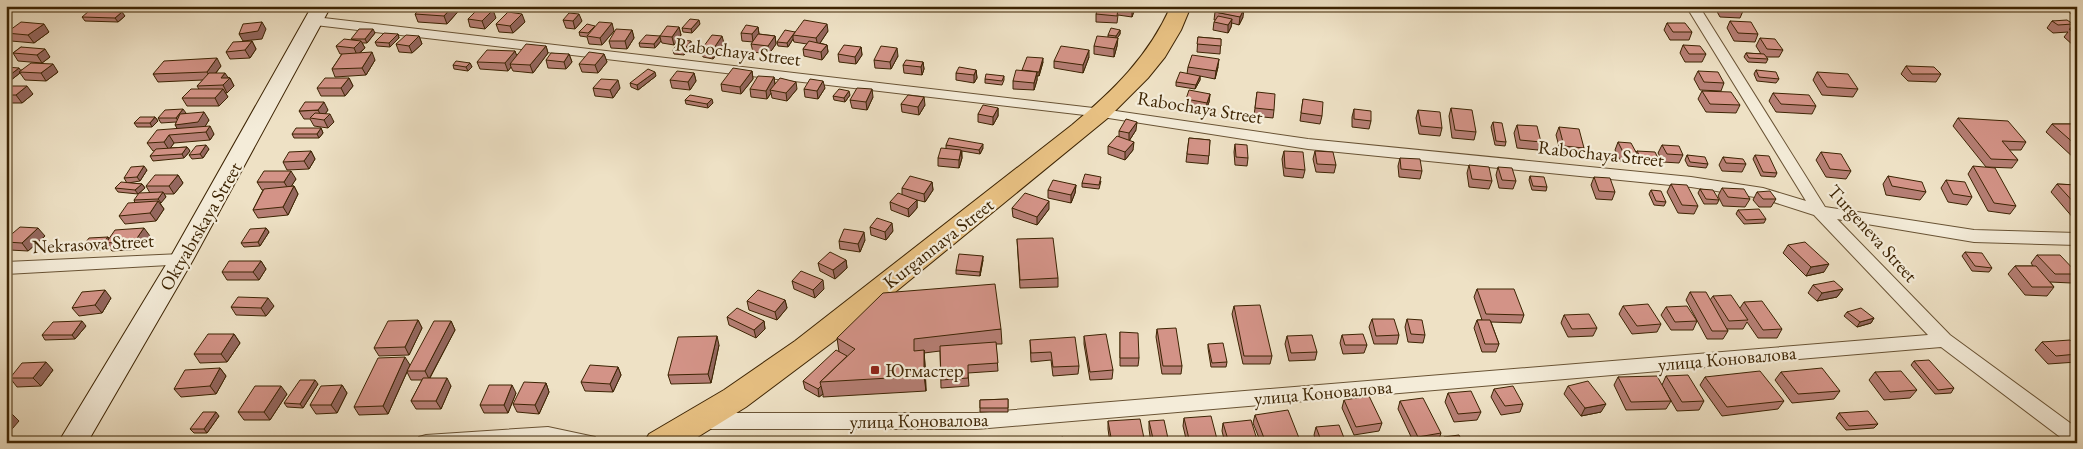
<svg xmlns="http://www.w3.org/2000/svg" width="2083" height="449" font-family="'EB Garamond',serif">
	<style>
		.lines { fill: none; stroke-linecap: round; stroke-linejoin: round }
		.street-casing { stroke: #695334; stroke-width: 2 }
		.secondary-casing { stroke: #3d2403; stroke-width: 2 }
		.primary-casing { stroke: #3d2403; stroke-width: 2 }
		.street { fill: #f4ecd9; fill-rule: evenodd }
		.secondary { fill: #f4ecd9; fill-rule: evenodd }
		.primary { fill: #e7c082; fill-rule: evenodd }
		.wall { fill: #b57e74; stroke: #3d2403 }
		.shaded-wall { fill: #94675e; stroke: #3d2403 }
		.building { fill: #d39387; stroke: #3d2403 }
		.poi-dot { fill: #8f2418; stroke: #f4ecd9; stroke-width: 2 }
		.labels { text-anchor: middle; stroke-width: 4.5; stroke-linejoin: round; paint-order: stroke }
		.street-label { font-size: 19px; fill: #3d2403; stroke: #f4ecd9 }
		.poi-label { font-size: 19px; fill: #3d2403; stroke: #f4ecd9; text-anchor: start }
	</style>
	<rect width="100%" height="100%" fill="#eee1c5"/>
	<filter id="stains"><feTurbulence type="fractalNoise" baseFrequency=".004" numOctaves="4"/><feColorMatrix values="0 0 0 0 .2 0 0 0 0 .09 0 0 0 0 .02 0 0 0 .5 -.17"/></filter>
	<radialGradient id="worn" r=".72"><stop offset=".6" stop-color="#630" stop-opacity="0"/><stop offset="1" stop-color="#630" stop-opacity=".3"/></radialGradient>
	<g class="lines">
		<!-- street casing -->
		<g class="street-casing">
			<g id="street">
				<polygon points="1686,6 1699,6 1825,207 1974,230 2077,233 2077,245 1974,242 1837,219 1950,335 2077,428 2077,443 2068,443 1941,347 977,429 702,429 695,426 692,421 695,416 702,413 977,413 1928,335 1814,215 1761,198 1691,187 1308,149 1102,117 315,25 308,21 315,17 1102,109 1308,139 1691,177 1763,188 1806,201"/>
				<polygon points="2065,6 2077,6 2077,15 2072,14"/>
				<polygon points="181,254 187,256 189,260 187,264 6,274 6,262"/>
				<polygon points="548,427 595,437 598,443 416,443 419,437 426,435"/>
			</g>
		</g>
		<!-- secondary casing -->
		<g class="secondary-casing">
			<polygon id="secondary" points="312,6 331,6 193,260 87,443 58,443 170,258"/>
		</g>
		<!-- primary casing -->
		<g class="primary-casing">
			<path id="primary" d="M1171,6h20l-10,24 -16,27 -17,21 -39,39 -259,212 -104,78 -58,36h-44l5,-9 75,-44 71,-49 277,-216c42,-35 76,-68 99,-119z"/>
		</g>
		<!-- street -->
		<use href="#street" class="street"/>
		<!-- secondary -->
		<use href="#secondary" class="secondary"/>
		<!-- primary -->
		<use href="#primary" class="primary"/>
	</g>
	<!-- wall -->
	<g class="wall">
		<polygon points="103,6 126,6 127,8 121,12 125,16 118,22 85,21 82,17 103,11 101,8"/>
		<polygon points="143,6 164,6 163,8 144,8"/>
		<polygon points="184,6 201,6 200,8"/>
		<polygon points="209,6 237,6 231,11 211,9"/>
		<polygon points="373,6 394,6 390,10 374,9"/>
		<polygon points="463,6 447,24 418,22 415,14"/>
		<polygon points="1111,6 1135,6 1132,17 1118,15 1117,23 1096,22 1096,14 1111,9"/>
		<polygon points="1241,6 1257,6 1257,8"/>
		<polygon points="1716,6 1741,6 1743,11 1740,18 1720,17 1715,8"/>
		<polygon points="1215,12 1243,17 1239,25 1232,23 1231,27 1228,33 1213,30 1214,22 1216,20 1214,20"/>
		<polygon points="496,18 485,29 470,27 468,19"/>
		<polygon points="563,20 582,21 575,29 566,28"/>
		<polygon points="1730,21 1758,34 1755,42 1734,41 1727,28"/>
		<polygon points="2052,21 2073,24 2070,29 2077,30 2077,46 2074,46 2064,37 2068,32 2053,33 2047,28"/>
		<polygon points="525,22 513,33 499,32 496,24"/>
		<polygon points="1667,23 1692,32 1689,40 1670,40 1664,30"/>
		<polygon points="700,24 692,33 683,32 682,28"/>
		<polygon points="679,27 681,35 674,45 662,43 661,41 655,48 640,47 639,43 660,36"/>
		<polygon points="758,27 759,34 775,36 776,44 769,54 753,52 751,44 753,42 742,41 741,33"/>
		<polygon points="6,28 9,31 49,32 34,43 11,41 6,34"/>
		<polygon points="632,30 634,38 627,49 611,48 609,41"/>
		<polygon points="1120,30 1120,34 1117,38 1117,46 1114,57 1094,54 1094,46 1108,37 1108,35"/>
		<polygon points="614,31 602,45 589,44 587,37 580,36 579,32"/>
		<polygon points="828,31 820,43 827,45 828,52 822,60 804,56 803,49 807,44 794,42 793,39 788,47 778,46 777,42 795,32"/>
		<polygon points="375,33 367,43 362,43 365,48 360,53 375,60 366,75 335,77 332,69 342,54 340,54 336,46 351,40"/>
		<polygon points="398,34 399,38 390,47 377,46 375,42"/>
		<polygon points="419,36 422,44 412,53 399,52 396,44"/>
		<polygon points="1198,37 1221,39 1220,54 1197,52"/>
		<polygon points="1760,38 1783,50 1779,57 1766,57 1768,59 1766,63 1748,62 1744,57 1746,53 1761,54 1756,46"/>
		<polygon points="252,41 256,49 250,58 230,59 226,52"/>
		<polygon points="724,43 713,59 703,57 701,50"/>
		<polygon points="692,45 684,55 674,54 673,50"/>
		<polygon points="1683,45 1706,54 1702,62 1685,62 1680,53"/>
		<polygon points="546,46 548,53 533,73 513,71 511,67 508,71 480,69 477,62 515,51 516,55"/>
		<polygon points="21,47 50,57 42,63 18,61 13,53"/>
		<polygon points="861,47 862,55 856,64 839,62 838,54"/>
		<polygon points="569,54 572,62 566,69 548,68 546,60"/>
		<polygon points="604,54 607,62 598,73 582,72 579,64"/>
		<polygon points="898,56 891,69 875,68 874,60"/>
		<polygon points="1089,57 1083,73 1054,68 1054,61"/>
		<polygon points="923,62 924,69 922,75 904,73 903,65"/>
		<polygon points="1043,62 1039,76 1037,76 1037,80 1034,90 1013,89 1013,81 1022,70"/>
		<polygon points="470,63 472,67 468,71 454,69 453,65"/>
		<polygon points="221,66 216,73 230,78 234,86 227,93 225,93 228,97 219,106 187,106 182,98 199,89 197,86 203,80 158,82 153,74"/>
		<polygon points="1906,66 1941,74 1936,82 1908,81 1901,74"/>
		<polygon points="1188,67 1218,67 1215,79 1200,76 1200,80 1195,89 1176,86 1176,82 1187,74"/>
		<polygon points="21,70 58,72 46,81 25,80 20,73 6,84"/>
		<polygon points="976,70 977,78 974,83 956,80 956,73"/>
		<polygon points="1756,70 1779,79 1776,83 1757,81 1754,74"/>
		<polygon points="752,71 753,79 741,94 722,91 721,84"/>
		<polygon points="1698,71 1724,83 1721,91 1700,90 1694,79"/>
		<polygon points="1817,72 1858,89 1853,97 1822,95 1813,80"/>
		<polygon points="694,73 696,81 690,90 672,88 670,80"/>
		<polygon points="656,76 638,90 631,87 630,83"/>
		<polygon points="1004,76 1004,80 1002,85 985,83 985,79"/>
		<polygon points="774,77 775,84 797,89 787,101 772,98 771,93 767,99 751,97 750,89"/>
		<polygon points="349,78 353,86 345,96 321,96 317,88"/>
		<polygon points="6,86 33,94 22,103 6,103"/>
		<polygon points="593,88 620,88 613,98 595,96"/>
		<polygon points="825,88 818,99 805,97 804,89"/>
		<polygon points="1702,91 1740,105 1736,113 1706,112 1698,99"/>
		<polygon points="1257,92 1274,110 1273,118 1254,116"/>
		<polygon points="1773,93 1816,106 1812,114 1776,112 1769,101"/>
		<polygon points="1210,94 1209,102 1206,110 1185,107 1186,99"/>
		<polygon points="850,95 845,102 834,100 833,96"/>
		<polygon points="873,97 867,110 852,108 850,100"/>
		<polygon points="1303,99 1322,116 1320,124 1300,121"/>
		<polygon points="685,100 713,103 708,108 686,104"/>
		<polygon points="901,104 925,105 919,115 902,112"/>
		<polygon points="998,108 998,116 993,125 978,122 978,114"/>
		<polygon points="1451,108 1476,132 1474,140 1452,138 1449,116"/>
		<polygon points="1354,109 1371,121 1369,129 1352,127 1352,117"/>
		<polygon points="328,110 325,114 334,122 328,128 314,126 310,119 304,119 299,111"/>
		<polygon points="1418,110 1442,128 1440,136 1419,134 1416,118"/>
		<polygon points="186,113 185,114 209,120 205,126 214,134 210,140 174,143 170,148 187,147 190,151 184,158 153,161 150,156 155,151 153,151 147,143 177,128 176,122 161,123 158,118"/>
		<polygon points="155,117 158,121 152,127 137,127 134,123"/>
		<polygon points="1958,118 2026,142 2021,150 2009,150 2018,160 2012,168 1986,167 1953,126"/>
		<polygon points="1493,122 1506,142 1505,146 1495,145 1491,127"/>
		<polygon points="2052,124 2077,124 2077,159 2075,159 2046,132"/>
		<polygon points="1517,125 1541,142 1538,150 1517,148 1514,133"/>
		<polygon points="1559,127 1584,148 1581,156 1561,154 1556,135"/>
		<polygon points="321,128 323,133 319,138 294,138 292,134"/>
		<polygon points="1136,130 1129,141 1133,150 1125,160 1108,154 1108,146 1119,137 1119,131"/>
		<polygon points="1189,138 1210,140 1208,164 1186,162"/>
		<polygon points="1618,142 1637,152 1637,151 1658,158 1656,162 1638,161 1636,156 1634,162 1621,162 1615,150"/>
		<polygon points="1235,144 1248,158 1247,166 1235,165 1234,152"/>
		<polygon points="946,145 983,148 980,154 962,151 962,158 959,168 938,166 938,158 946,148"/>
		<polygon points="1662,145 1683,155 1679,163 1663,162 1658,153"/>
		<polygon points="209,149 203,158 192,159 189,155"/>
		<polygon points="311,151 315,159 309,169 287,170 283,162"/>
		<polygon points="1284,151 1305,170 1303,178 1284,176 1282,159"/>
		<polygon points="1315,151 1336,165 1334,173 1316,172 1313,159"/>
		<polygon points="1821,152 1851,171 1846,179 1826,177 1816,160"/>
		<polygon points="1687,155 1708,164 1706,168 1688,166 1685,160"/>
		<polygon points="1755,155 1777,173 1775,177 1761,176 1753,159"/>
		<polygon points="1723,157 1746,164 1742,172 1722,171 1719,165"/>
		<polygon points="1400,158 1422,171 1420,179 1399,177 1398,166"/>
		<polygon points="1469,165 1492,181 1489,189 1469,187 1467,173"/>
		<polygon points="1973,166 2016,206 2010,214 1988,211 1968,174"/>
		<polygon points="1498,167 1516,181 1513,189 1499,188 1496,175"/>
		<polygon points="147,170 140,181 128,183 142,184 145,188 138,194 118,192 115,188 127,183 124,178"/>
		<polygon points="178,175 183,183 174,194 164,194 166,197 160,203 164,209 156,221 125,224 119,216 135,203 134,200 150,193 146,186"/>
		<polygon points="1530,176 1547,187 1546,191 1532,190 1529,180"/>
		<polygon points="1888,176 1926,192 1920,200 1886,195 1883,184"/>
		<polygon points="1594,177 1615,192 1612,200 1596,199 1591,185"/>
		<polygon points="296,179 291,186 294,186 298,194 288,215 258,218 253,210 263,190 262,190 257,182"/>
		<polygon points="1946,180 1972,197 1967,205 1948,202 1941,188"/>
		<polygon points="1101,181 1099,189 1082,187 1082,183"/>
		<polygon points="932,182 933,190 925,202 917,200 917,208 909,217 891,210 890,202 902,195 902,188"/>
		<polygon points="1671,184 1698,206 1694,214 1678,213 1667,192"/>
		<polygon points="2057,184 2077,185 2077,219 2074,219 2051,192"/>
		<polygon points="1076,185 1075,193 1071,203 1048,198 1048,190"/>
		<polygon points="1722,188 1750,199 1745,207 1723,206 1718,196"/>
		<polygon points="1700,189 1719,200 1717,204 1704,204 1698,193"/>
		<polygon points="1651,190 1666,202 1664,206 1654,205 1649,194"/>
		<polygon points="1757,192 1776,199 1771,207 1759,207 1753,200"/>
		<polygon points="1012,208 1049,209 1037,225 1013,217"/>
		<polygon points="1738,210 1766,219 1764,223 1744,224 1736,214"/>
		<polygon points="870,227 893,231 886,240 871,235"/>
		<polygon points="266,228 269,232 260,246 244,247 241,243"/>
		<polygon points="45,236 28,251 10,250 6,246 6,239"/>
		<polygon points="150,236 141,249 112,251 108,246 104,250 86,250 83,246 108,237 109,239"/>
		<polygon points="1017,239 1058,278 1058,287 1020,288"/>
		<polygon points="865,240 860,252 840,249 839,241"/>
		<polygon points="1788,245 1824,272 1806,276 1783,253"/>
		<polygon points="1965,252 1992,268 1989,272 1972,271 1962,256"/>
		<polygon points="2037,255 2077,273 2077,276 2071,283 2050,282 2054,287 2047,296 2025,295 2008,274 2015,266 2033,266 2031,263"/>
		<polygon points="846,260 847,268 835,279 820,271 818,263"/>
		<polygon points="983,260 980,276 956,274 956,270"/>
		<polygon points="261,261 266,269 259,280 227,280 222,272"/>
		<polygon points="792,281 824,289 815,298 794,289"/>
		<polygon points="1813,285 1843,289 1837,297 1817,301 1808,293"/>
		<polygon points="1477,289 1524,315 1521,323 1491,322 1499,344 1496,352 1482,352 1474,328 1477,320 1482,320 1474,297"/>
		<polygon points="1690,292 1710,300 1713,296 1740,308 1744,302 1782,329 1777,338 1758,338 1747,322 1743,329 1727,329 1728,331 1723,339 1707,339 1686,300"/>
		<polygon points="111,298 102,313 79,316 72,308"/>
		<polygon points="785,300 787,308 777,320 749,310 747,301"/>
		<polygon points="274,306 266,316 236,315 231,307"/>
		<polygon points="1234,306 1272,356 1270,364 1243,364 1232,314"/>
		<polygon points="1623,306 1661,324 1657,332 1632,334 1619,314"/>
		<polygon points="1666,307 1697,321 1693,330 1671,330 1661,315"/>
		<polygon points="1847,312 1874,318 1871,323 1857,327 1844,316"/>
		<polygon points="1564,315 1597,328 1593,336 1568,337 1561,323"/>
		<polygon points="727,317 764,321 765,329 756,338 729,325"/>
		<polygon points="1372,319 1399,335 1397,344 1374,344 1369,327"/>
		<polygon points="1407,319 1425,335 1423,343 1408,342 1405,327"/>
		<polygon points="418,320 422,328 409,355 379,356 374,348"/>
		<polygon points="451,321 455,330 430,378 451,386 441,409 416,409 411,401 422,380 411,380 407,372 388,414 359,415 354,407 409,368"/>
		<polygon points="86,326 75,339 45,340 42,335"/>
		<polygon points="1001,329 1002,344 996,344 998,371 968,373 969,386 941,388 940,351 924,353 925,365 926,391 823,397 823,394 819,397 805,389 803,381 839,352 837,338"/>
		<polygon points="1157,329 1182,366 1181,374 1162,374 1156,337"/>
		<polygon points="1120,332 1139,358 1138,366 1120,366"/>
		<polygon points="234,334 240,343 227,362 200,363 194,354"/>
		<polygon points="1342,335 1367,345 1364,353 1343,354 1340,343"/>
		<polygon points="1084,336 1113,370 1112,379 1090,380 1084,344"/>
		<polygon points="1287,336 1317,352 1315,360 1289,361 1285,344"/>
		<polygon points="1030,340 1079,366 1078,374 1053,376 1051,360 1031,362"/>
		<polygon points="2042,342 2077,346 2077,362 2048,364 2035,350"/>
		<polygon points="1208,344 1227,362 1226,367 1211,367 1208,348"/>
		<polygon points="719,345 711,383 671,384 668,375"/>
		<polygon points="1914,361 1954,388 1951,393 1935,394 1911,365"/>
		<polygon points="618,367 621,375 613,392 585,391 581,382"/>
		<polygon points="220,368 226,376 216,394 181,397 174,389"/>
		<polygon points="53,370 41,386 17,387 10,378"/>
		<polygon points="1781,372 1840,391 1834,399 1792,403 1775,380"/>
		<polygon points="1875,372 1917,390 1910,398 1884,400 1869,380"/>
		<polygon points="1666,376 1704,401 1699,410 1677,411 1663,387 1671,401 1666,409 1626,410 1614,385 1618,377 1662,385"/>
		<polygon points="1705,377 1784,401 1778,409 1722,416 1700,385"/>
		<polygon points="546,383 549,392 539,414 517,412 513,404"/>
		<polygon points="318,384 303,408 287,407 284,403"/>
		<polygon points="342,385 347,393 337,413 316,414 310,405"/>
		<polygon points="1568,386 1601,412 1581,416 1564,394"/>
		<polygon points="1494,389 1523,404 1520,412 1501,415 1491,397"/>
		<polygon points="516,393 508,413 484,413 480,405"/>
		<polygon points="1448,393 1481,412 1477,420 1454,422 1445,402"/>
		<polygon points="287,394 270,420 244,420 238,412"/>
		<polygon points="1008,399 1008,412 980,412 980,400"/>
		<polygon points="1344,400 1382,423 1379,431 1354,435 1342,408"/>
		<polygon points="1400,401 1441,433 1438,442 1430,443 1414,443 1398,409"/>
		<polygon points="1839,413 1878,424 1874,428 1846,430 1836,418"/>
		<polygon points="1255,415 1301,443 1261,443 1253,423"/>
		<polygon points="219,416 207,433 194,433 190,429"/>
		<polygon points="1184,418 1218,443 1187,443 1183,426"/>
		<polygon points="1108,421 1145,443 1110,443 1108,429"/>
		<polygon points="1149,421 1169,443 1151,443 1149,429"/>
		<polygon points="1223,423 1258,443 1225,443 1222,431"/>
		<polygon points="1316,427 1346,443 1317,443 1314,435"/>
		<polygon points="1444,437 1463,443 1443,443 1442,442"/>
	</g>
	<!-- shaded-wall -->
	<g class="shaded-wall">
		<polygon points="121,6 126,6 127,8 120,13 117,9"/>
		<polygon points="229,6 237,6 231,11"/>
		<polygon points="389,6 394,6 390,10"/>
		<polygon points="453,6 463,6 447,24 444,16"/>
		<polygon points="1134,6 1135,6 1135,9 1132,17 1132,9"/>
		<polygon points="1244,9 1243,17 1239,25 1240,17"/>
		<polygon points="493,10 496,18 485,29 482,21"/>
		<polygon points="122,12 125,16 118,22 115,18"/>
		<polygon points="522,14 525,22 513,33 510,26"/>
		<polygon points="579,14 582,21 575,29 573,21"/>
		<polygon points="1232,19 1231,27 1228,33 1228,25"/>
		<polygon points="699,20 700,24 692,33 691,29"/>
		<polygon points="262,22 266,29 262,39 243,41 239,34"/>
		<polygon points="612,23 614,31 602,45 600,38"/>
		<polygon points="44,24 49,32 34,43 28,35"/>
		<polygon points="827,24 828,31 818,46 816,38"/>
		<polygon points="679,27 681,35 674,45 672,37"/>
		<polygon points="758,27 759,34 753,42 752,34"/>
		<polygon points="373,29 375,33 367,43 365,39"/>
		<polygon points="632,30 634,38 627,49 625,41"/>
		<polygon points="1120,30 1120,34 1116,40 1116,36"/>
		<polygon points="398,34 399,38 390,47 389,43"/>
		<polygon points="793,35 793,39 788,47 787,43"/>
		<polygon points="419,36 422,44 412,53 409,46"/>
		<polygon points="722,36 724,43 713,59 712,51"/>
		<polygon points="775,36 776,44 769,54 768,46"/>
		<polygon points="660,37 661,41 655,48 654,44"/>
		<polygon points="1118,38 1117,46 1114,57 1114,49"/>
		<polygon points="252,41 256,49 250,58 245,50"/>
		<polygon points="361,41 365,48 357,55 354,48"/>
		<polygon points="691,41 692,45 684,55 683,51"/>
		<polygon points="827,45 828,52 822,60 821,52"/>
		<polygon points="546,46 548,53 533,73 530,65"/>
		<polygon points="861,47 862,55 856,64 855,57"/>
		<polygon points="897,48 898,56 891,69 890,62"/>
		<polygon points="45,49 50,57 42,63 37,55"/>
		<polygon points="1089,50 1089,57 1083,73 1083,65"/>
		<polygon points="515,51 518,59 510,64 511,67 508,71 505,63"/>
		<polygon points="372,52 375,60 366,75 362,68"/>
		<polygon points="569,54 572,62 566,69 564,62"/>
		<polygon points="604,54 607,62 598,73 595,65"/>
		<polygon points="217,58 221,66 211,79 207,72"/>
		<polygon points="1043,58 1043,62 1039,76 1039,72"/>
		<polygon points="1219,59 1218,67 1215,79 1216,71"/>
		<polygon points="923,62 924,69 922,75 921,67"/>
		<polygon points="470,63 472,67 468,71 466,67"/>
		<polygon points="53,64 58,72 46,81 41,73"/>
		<polygon points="19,68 22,72 19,72 20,73 6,84 6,78"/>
		<polygon points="976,70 977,78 974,83 974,75"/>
		<polygon points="752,71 753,79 741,94 740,87"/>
		<polygon points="655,72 656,76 638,90 637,85"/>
		<polygon points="1037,72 1037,80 1034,90 1034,83"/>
		<polygon points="225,73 229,79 230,78 234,86 227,93 223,85 221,78"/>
		<polygon points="694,73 696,81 690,90 688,82"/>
		<polygon points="1200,76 1200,80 1195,89 1196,85"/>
		<polygon points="774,77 775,85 770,90 771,93 767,99 766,91"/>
		<polygon points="349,78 353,86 345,96 341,88"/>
		<polygon points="618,80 620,88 613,98 610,90"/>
		<polygon points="823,81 825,88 818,99 817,91"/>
		<polygon points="796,82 797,89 787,101 786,93"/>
		<polygon points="27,86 33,94 22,103 16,95"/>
		<polygon points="223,89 228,97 219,106 215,98"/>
		<polygon points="872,89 873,97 867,110 866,102"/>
		<polygon points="849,91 850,95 845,102 844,98"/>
		<polygon points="1210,94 1209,102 1206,110 1207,103"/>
		<polygon points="924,97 925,105 919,115 918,107"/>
		<polygon points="712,99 713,103 708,108 707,104"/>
		<polygon points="324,102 328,110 322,118 318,110"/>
		<polygon points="998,108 998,116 993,125 993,117"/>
		<polygon points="183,109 186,113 179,122 176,118"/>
		<polygon points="204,112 209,120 203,130 180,133 175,125"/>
		<polygon points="330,114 334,122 328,128 324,120"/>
		<polygon points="155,117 158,121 152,127 150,123"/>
		<polygon points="1137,122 1136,130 1129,141 1129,133"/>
		<polygon points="210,126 214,134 210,140 206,132"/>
		<polygon points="321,128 323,133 319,138 317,134"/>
		<polygon points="169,135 174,143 169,150 164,142"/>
		<polygon points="1134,142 1133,150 1125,160 1125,152"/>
		<polygon points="983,144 983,148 980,154 979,150"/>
		<polygon points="206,145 209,149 203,158 200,154"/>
		<polygon points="187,147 190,151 184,158 182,154"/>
		<polygon points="961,150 962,158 959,168 959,160"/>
		<polygon points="311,151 315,159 309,169 304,161"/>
		<polygon points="144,166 147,170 140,181 137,177"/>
		<polygon points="291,171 296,179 289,190 284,182"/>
		<polygon points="178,175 183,183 174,194 169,186"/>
		<polygon points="932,182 933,190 925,202 924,194"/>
		<polygon points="142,184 145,188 138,194 135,190"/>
		<polygon points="1076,185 1075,193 1071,203 1071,195"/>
		<polygon points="294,186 298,194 288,215 283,207"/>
		<polygon points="163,192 166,197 161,203 158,199"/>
		<polygon points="917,200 917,208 909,217 908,209"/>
		<polygon points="158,201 164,209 156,221 150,213"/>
		<polygon points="1049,201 1049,209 1037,225 1037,217"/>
		<polygon points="892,223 893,231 886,240 885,232"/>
		<polygon points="38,228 45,236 28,251 22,243"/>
		<polygon points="144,228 150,236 141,249 135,241"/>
		<polygon points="266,228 269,232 260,246 258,242"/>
		<polygon points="864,232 865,240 860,252 858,244"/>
		<polygon points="108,237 111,242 106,243 108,246 104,250 101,245"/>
		<polygon points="983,256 983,260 980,276 980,272"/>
		<polygon points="846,260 847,268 835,279 833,270"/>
		<polygon points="261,261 266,269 259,280 253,272"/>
		<polygon points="1829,264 1824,272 1806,276 1811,267"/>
		<polygon points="823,280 824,289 815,298 813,290"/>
		<polygon points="6,284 10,288 6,292"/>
		<polygon points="1843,289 1837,297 1817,301 1822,293"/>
		<polygon points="105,290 111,298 102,313 95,305"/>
		<polygon points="268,298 274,306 266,316 261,308"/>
		<polygon points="785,300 787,308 777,320 775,312"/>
		<polygon points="1874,318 1871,323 1857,327 1860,322"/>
		<polygon points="418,320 422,328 409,355 405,347"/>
		<polygon points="82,321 86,326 75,339 72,335"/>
		<polygon points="451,321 455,330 429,379 425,371"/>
		<polygon points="764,321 765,329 756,338 754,330"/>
		<polygon points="234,334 240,343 227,362 221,354"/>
		<polygon points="717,336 719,345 711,383 708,374"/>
		<polygon points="924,350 925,365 926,391 924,376"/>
		<polygon points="405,357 410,365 388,414 383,406"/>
		<polygon points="46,362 53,370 41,386 33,378"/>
		<polygon points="618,367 621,375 613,392 610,384"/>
		<polygon points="220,368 226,376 216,394 210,386"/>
		<polygon points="447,378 451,386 441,409 436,401"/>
		<polygon points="315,380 318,384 303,408 300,404"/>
		<polygon points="546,383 549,392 539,414 535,405"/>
		<polygon points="342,385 347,393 337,413 331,405"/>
		<polygon points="512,385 516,393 508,413 504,405"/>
		<polygon points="281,386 287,394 270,420 264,412"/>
		<polygon points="821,386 823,394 819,397 818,389"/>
		<polygon points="1606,404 1601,412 1581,416 1585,408"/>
		<polygon points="216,412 219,416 207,433 204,429"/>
		<polygon points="11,413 19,421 6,436 6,418"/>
	</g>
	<!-- building -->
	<g class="building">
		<polygon points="103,6 121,6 117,9 101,8"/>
		<polygon points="423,6 453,6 444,16 415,14"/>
		<polygon points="1111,6 1134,6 1132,9"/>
		<polygon points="1219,6 1231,6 1244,9 1240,17 1215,12"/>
		<polygon points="1722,6 1741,6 1743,11 1723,9"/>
		<polygon points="1098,8 1118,9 1117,16 1096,14"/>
		<polygon points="478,9 493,10 482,21 468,19"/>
		<polygon points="89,11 122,12 115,18 82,17"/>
		<polygon points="508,12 522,14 510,26 496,24"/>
		<polygon points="569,13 579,14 573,21 563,20"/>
		<polygon points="1218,16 1232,19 1228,25 1214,22"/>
		<polygon points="690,19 699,20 691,29 682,28"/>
		<polygon points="804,20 827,24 816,38 793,35"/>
		<polygon points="2067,20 2073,24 2058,25 2052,21"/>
		<polygon points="1730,21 1751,22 1758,34 1738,33"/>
		<polygon points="21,22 44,24 28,35 6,33"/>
		<polygon points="262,22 258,31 239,34 243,24"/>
		<polygon points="599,22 612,23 600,38 587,36"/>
		<polygon points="1667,23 1685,23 1692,32 1673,32"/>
		<polygon points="587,24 595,26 588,33 579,32"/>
		<polygon points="746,25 758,27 752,34 741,33"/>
		<polygon points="667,26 679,27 672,37 660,36"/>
		<polygon points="1111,28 1120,30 1116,36 1108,35"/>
		<polygon points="359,29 373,29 365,39 351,39"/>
		<polygon points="616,29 632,30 625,41 609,41"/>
		<polygon points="2069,29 2077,30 2077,36"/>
		<polygon points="785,30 795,32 787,43 777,42"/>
		<polygon points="384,33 398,34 389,43 375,42"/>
		<polygon points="758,34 775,36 768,46 751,44"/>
		<polygon points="406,35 419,36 409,46 396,44"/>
		<polygon points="646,35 660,36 654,44 639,43"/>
		<polygon points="712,35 722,36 712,51 701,50"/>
		<polygon points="1097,36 1118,38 1114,49 1094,46"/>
		<polygon points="1198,37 1221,39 1221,46 1197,44"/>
		<polygon points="1760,38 1775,39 1783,50 1767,49"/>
		<polygon points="344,39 361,41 354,48 336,46"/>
		<polygon points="681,40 691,41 683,51 673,50"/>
		<polygon points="252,41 245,50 226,52 233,42"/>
		<polygon points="809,41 827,45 821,52 803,49"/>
		<polygon points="526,44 546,46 530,65 510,64"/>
		<polygon points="844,45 861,47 855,57 838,54"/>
		<polygon points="1683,45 1700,46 1706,54 1689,54"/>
		<polygon points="881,46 897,48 890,62 874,60"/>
		<polygon points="1061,46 1089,50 1083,65 1054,61"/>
		<polygon points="21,47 45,49 37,55 13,53"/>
		<polygon points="487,50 515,51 505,63 477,62"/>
		<polygon points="372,52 362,68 332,69 342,54"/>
		<polygon points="589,52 604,54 595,65 579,64"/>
		<polygon points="551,53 569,54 564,62 546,60"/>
		<polygon points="1746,53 1764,54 1768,59 1749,58"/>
		<polygon points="1192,55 1219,59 1216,71 1188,67"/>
		<polygon points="1027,57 1043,58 1039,72 1022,70"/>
		<polygon points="217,58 207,72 153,74 164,61"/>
		<polygon points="906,60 923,62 921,67 903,65"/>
		<polygon points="456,61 470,63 466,67 453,65"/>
		<polygon points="31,63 53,64 41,73 19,72"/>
		<polygon points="1906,66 1934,67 1941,74 1912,74"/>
		<polygon points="6,67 19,68 6,78"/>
		<polygon points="959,67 976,70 974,75 956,73"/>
		<polygon points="733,68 752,71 740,87 721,84"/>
		<polygon points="648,69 655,72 637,85 630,83"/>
		<polygon points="1016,70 1037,72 1034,83 1013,81"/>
		<polygon points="1756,70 1776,72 1779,79 1759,77"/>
		<polygon points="677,71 694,73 688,82 670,80"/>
		<polygon points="1698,71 1718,72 1724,83 1704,82"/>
		<polygon points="1180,72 1200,76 1196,85 1176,82"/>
		<polygon points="1817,72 1848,74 1858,89 1827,87"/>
		<polygon points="209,73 225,73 221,78 230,78 223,85 197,86"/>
		<polygon points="986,74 1004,76 1002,81 985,79"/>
		<polygon points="758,76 774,77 766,91 750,89"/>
		<polygon points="325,78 349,78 341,88 317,88"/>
		<polygon points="780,78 796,82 786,93 770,90"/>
		<polygon points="601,79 618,80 610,90 593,88"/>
		<polygon points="810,79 823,81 817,91 804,89"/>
		<polygon points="6,86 27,86 16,95 6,95"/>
		<polygon points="857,88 872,89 866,102 850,100"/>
		<polygon points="191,89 223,89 215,98 182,98"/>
		<polygon points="839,89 849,91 844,98 833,96"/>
		<polygon points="1189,90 1210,94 1207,103 1186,99"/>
		<polygon points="1702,91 1731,92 1740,105 1710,104"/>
		<polygon points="1257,92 1275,94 1274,110 1255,108"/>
		<polygon points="1773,93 1809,95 1816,106 1781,104"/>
		<polygon points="690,95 712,99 707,104 685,100"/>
		<polygon points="908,95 924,97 918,107 901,104"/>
		<polygon points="1303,99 1323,102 1322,116 1301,113"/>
		<polygon points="305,102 324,102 318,110 299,111"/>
		<polygon points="983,105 998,108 993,117 978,114"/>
		<polygon points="1451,108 1472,110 1476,132 1455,130"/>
		<polygon points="183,109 176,118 158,118 165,110"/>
		<polygon points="1354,109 1371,111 1371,121 1354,119"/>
		<polygon points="1418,110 1440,112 1442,128 1421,126"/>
		<polygon points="204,112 198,122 175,125 180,114"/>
		<polygon points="315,113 330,114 324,120 310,118"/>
		<polygon points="140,117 155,117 150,123 134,123"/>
		<polygon points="1958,118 2008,121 2026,142 2002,141 2018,160 1991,159"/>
		<polygon points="1126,119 1137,122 1129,133 1119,131"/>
		<polygon points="1493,122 1502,123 1506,142 1496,141"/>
		<polygon points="2052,124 2077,124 2077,146"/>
		<polygon points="1517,125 1537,126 1541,142 1520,140"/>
		<polygon points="210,126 206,132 169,135 164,142 147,143 157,130"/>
		<polygon points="1559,127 1579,129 1584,148 1564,146"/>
		<polygon points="296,128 321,128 317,134 292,134"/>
		<polygon points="1117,136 1134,142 1125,152 1108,146"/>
		<polygon points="949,138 983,144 979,150 946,145"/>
		<polygon points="1189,138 1210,140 1209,156 1187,154"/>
		<polygon points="1618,142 1631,143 1637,154 1624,154"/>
		<polygon points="1235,144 1247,145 1248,158 1236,157"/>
		<polygon points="206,145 200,154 189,155 196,146"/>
		<polygon points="1662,145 1679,146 1683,155 1667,154"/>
		<polygon points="187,147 182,154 150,156 156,149"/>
		<polygon points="941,148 961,150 959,160 938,158"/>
		<polygon points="311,151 304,161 283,162 289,152"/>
		<polygon points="1284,151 1303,152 1305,170 1285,168"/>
		<polygon points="1315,151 1333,152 1336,165 1317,164"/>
		<polygon points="1637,151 1655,152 1658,158 1640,157"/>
		<polygon points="1821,152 1841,154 1851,171 1830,169"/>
		<polygon points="1687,155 1705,157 1708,164 1690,162"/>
		<polygon points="1755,155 1769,156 1777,173 1763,172"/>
		<polygon points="1723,157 1743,159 1746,164 1726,163"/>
		<polygon points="1400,158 1420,159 1422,171 1401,169"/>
		<polygon points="1469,165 1489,167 1492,181 1472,179"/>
		<polygon points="144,166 137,177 124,178 131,167"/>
		<polygon points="1973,166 1995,168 2016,206 1994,203"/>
		<polygon points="1498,167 1512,168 1516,181 1502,180"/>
		<polygon points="264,171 291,171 284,182 257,182"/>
		<polygon points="1085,174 1101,177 1099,185 1082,183"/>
		<polygon points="155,175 178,175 169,186 146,186"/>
		<polygon points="910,176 932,182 924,194 902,188"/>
		<polygon points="1530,176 1544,177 1547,187 1533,186"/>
		<polygon points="1888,176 1922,182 1926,192 1892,186"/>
		<polygon points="1594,177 1610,178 1615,192 1599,191"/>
		<polygon points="1053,180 1076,185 1071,195 1048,190"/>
		<polygon points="1946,180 1965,182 1972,197 1953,194"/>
		<polygon points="121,182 142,184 135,190 115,188"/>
		<polygon points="1671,184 1687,185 1698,206 1682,205"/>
		<polygon points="2057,184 2077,185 2077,206"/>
		<polygon points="294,186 283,207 253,210 264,189"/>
		<polygon points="1722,188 1744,189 1750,199 1728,197"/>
		<polygon points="1700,189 1713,190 1719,200 1706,199"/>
		<polygon points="1651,190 1661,191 1666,202 1656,201"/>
		<polygon points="1770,191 1776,199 1763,199 1757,192"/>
		<polygon points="163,192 158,199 134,200 139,193"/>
		<polygon points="898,193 917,200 908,209 890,202"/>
		<polygon points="1025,193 1049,201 1037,217 1012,208"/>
		<polygon points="158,201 150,213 119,216 128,203"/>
		<polygon points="1759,209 1766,219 1746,220 1738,210"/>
		<polygon points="877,218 892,223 885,232 870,227"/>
		<polygon points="20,227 38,228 22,243 6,242 6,239"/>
		<polygon points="144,228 135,241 106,243 115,230"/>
		<polygon points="266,228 258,242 241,243 250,229"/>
		<polygon points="844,229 864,232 858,244 839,241"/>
		<polygon points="108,237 101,245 83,246 89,238"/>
		<polygon points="1053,238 1058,278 1020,280 1017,239"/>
		<polygon points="1805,242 1829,264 1811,267 1788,245"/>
		<polygon points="830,252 846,260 833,270 818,263"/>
		<polygon points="1965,252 1982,253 1992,268 1975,266"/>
		<polygon points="959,254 983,256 980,272 956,270"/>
		<polygon points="2037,255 2060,255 2077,273 2077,274 2055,274"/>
		<polygon points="229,261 261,261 253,272 222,272"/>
		<polygon points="2015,266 2036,266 2054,287 2032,287"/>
		<polygon points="801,271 823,280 813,290 792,281"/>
		<polygon points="1834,281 1843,289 1822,293 1813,285"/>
		<polygon points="995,284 1001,329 914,339 914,351 924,350 924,376 820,382 855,349 837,338 883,293"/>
		<polygon points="1477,289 1514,289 1524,315 1486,314"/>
		<polygon points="105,290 95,305 72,308 82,292"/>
		<polygon points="758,290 785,300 775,312 747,301"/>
		<polygon points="1690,292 1706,292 1728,331 1712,331"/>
		<polygon points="1731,295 1748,320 1729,321 1713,296"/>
		<polygon points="238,297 268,298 261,308 231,307"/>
		<polygon points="1762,301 1782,329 1763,330 1744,302"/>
		<polygon points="1648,304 1661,324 1637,326 1623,306"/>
		<polygon points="1260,305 1272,356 1244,356 1234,306"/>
		<polygon points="1687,306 1697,321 1675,322 1666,307"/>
		<polygon points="737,308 764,321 754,330 727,317"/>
		<polygon points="1861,308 1874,318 1860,322 1847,312"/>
		<polygon points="1589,314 1597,328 1572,329 1564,315"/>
		<polygon points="1372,319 1394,319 1399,335 1376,336"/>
		<polygon points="1407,319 1422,320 1425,335 1411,334"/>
		<polygon points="418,320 405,347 374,348 388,321"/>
		<polygon points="1477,320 1490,320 1499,344 1485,344"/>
		<polygon points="82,321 72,335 42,335 53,322"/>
		<polygon points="434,321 451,321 425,371 407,371"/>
		<polygon points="1176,328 1182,366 1163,366 1157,329"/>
		<polygon points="1120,332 1138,333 1139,358 1120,358"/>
		<polygon points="208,334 234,334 221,354 194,354"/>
		<polygon points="1106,334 1113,370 1090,372 1084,336"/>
		<polygon points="1363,334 1367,345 1345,345 1342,335"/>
		<polygon points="1312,335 1317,352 1291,353 1287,336"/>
		<polygon points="717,336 708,374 668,375 678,337"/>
		<polygon points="1075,337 1079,366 1053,367 1051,352 1031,353 1030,340"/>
		<polygon points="2070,340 2077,346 2077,354 2056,356 2042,342"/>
		<polygon points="996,342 998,363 968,365 968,378 941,380 940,346"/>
		<polygon points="1223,343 1227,362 1212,363 1208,344"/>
		<polygon points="836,350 847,356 820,382 821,386 818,389 803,381"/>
		<polygon points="405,357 383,406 354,407 378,358"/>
		<polygon points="1929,360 1954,388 1938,390 1914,361"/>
		<polygon points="46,362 33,378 10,378 22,363"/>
		<polygon points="590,365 618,367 610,384 581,382"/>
		<polygon points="220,368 210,386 174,389 185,370"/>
		<polygon points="1822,368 1840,391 1798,394 1781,372"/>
		<polygon points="1760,371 1784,401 1727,407 1705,377"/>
		<polygon points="1901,371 1917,390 1890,392 1875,372"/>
		<polygon points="1688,375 1704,401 1682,402 1666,376"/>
		<polygon points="1657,376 1671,401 1631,402 1618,377"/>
		<polygon points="423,378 447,378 436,401 411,401"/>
		<polygon points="300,380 315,380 300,404 284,403"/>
		<polygon points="1588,381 1606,404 1585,408 1568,386"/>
		<polygon points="524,382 546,383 535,405 513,404"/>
		<polygon points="342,385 331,405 310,405 321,386"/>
		<polygon points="489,385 512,385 504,405 480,405"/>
		<polygon points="255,386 281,386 264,412 238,412"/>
		<polygon points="1513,386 1523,404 1505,406 1494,389"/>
		<polygon points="1471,391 1481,412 1458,414 1448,393"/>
		<polygon points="1369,396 1382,423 1356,427 1344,400"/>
		<polygon points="1423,398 1441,433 1418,437 1400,401"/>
		<polygon points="1008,399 1008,408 980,408 980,400"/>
		<polygon points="1288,410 1301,443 1266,443 1255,415"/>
		<polygon points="1868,411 1878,424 1849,426 1839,413"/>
		<polygon points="203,412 216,412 204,429 190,429"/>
		<polygon points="6,413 11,413 6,418"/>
		<polygon points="1211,416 1218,443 1190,443 1184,418"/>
		<polygon points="1140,419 1145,443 1112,443 1108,421"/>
		<polygon points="1164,420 1169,443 1154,443 1149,421"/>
		<polygon points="1251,420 1258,443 1229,443 1223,423"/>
		<polygon points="1339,425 1346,443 1322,443 1316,427"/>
		<polygon points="1459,435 1463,443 1446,443 1444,437"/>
		<polygon points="1063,437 1065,443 1049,443 1049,440"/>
	</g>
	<!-- markers -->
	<rect class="poi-dot" x="870" y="365" width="10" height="10" rx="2.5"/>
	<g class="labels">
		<!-- street labels -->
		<g class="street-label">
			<text transform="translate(738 51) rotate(7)" y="7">Rabochaya Street</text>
			<text transform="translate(1200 107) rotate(9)" y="7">Rabochaya Street</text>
			<text transform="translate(1601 153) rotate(6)" y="7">Rabochaya Street</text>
			<text transform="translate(200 226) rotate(-60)" y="7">Oktyabrskaya Street</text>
			<text transform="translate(1873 233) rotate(48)" y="7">Turgeneva Street</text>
			<text transform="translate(93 243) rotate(-3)" y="7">Nekrasova Street</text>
			<text transform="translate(938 243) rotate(-38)" y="7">Kurgannaya Street</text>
			<text transform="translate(1727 358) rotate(-5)" y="7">улица Коновалова</text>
			<text transform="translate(1323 392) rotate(-5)" y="7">улица Коновалова</text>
			<text transform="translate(919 420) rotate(-1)" y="7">улица Коновалова</text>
		</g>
		<!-- poi labels -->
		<g class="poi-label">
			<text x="885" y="377">Югмастер</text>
		</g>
	</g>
	<!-- margin -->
	<rect width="2083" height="449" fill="none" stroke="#eee1c5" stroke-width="25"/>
	<rect x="8" y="8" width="2068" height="434" fill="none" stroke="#3d2403" stroke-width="2.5"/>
	<rect x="12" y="12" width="2058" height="424" fill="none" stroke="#3d2403"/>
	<rect width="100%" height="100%" filter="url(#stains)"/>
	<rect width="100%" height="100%" fill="url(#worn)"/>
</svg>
